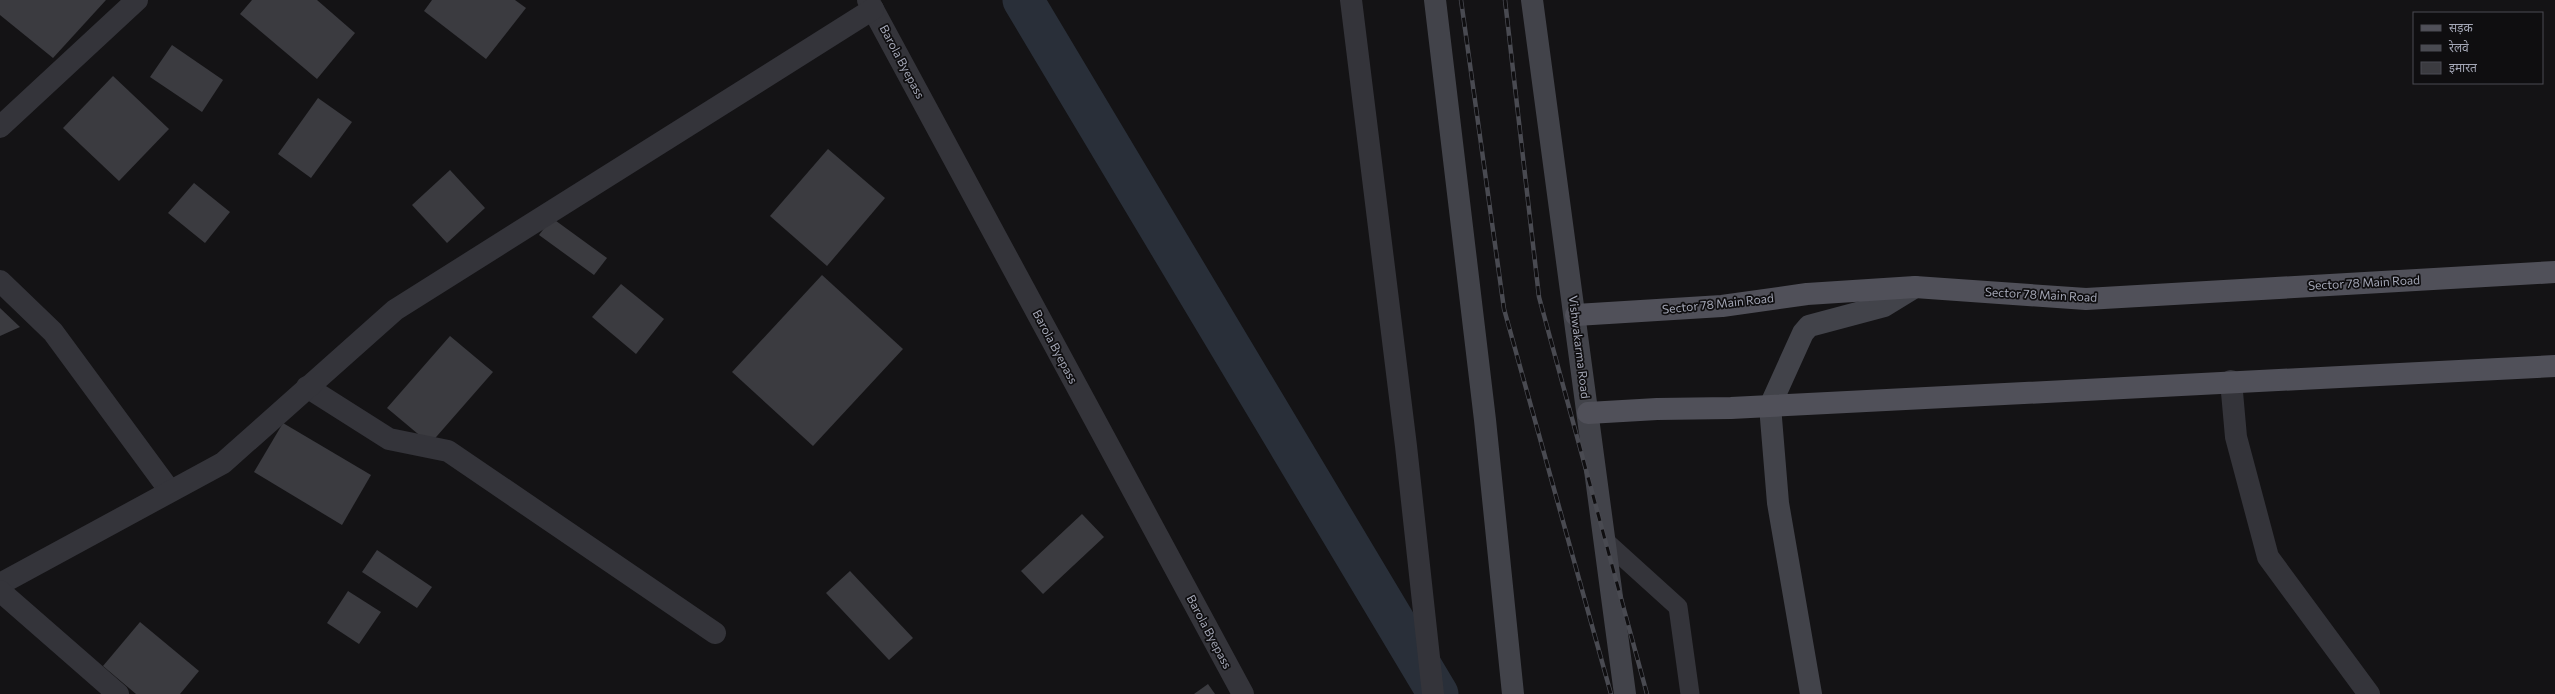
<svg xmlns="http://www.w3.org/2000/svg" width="2555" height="694" font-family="Commissioner,'Noto Sans Devanagari',sans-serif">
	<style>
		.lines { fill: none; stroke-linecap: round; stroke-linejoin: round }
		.canal { stroke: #292f39; stroke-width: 41 }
		.building { fill: #3b3b40 }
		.lane { stroke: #34343a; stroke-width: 19 }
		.street { stroke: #34343a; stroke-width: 22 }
		.secondary { stroke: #42434a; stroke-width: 22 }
		.primary { stroke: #505059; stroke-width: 22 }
		.rail-casing { stroke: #494a51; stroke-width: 4.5 }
		.rail { stroke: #0f0e10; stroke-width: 3; stroke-dasharray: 9; stroke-linecap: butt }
		.labels { text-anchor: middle; stroke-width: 3.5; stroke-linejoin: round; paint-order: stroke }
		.street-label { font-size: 12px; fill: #a4a7b6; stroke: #0f0e10 }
	</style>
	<rect width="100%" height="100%" fill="#141315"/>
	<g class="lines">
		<!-- canal -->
		<polyline class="canal" points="1023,0 1438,694"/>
	</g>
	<!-- building -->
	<g class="building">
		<polygon points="0,0 106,0 53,58 0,15"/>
		<polygon points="252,0 317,0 355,33 317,79 240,14"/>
		<polygon points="432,0 515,0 526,8 486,59 424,11"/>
		<polygon points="172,45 223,80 202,112 150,77"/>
		<polygon points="113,76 169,129 119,181 63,128"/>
		<polygon points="318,98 352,122 311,178 278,154"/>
		<polygon points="828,149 885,198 827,266 770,216"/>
		<polygon points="450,170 485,208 447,243 412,205"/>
		<polygon points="194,183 230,212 205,243 168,213"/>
		<polygon points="552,218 607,258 594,275 539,235"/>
		<polygon points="822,275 903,349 813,446 732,372"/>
		<polygon points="621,284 664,319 636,354 592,317"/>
		<polygon points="0,308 20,327 0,336"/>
		<polygon points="450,336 493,372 430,444 387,408"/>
		<polygon points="283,423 371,475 342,525 254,472"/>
		<polygon points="1082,514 1104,537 1043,594 1021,571"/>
		<polygon points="377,550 432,587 417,608 362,572"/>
		<polygon points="850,571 913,638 889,660 826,593"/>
		<polygon points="348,591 381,612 359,644 327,623"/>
		<polygon points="140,622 199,671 180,694 136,694 103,666"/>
		<polygon points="1208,684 1215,694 1194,694"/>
	</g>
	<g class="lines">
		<!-- lane -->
		<polyline class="lane" points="1604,540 1678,607 1690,694"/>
		<!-- street -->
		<g class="street">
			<polyline points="868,0 1243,694"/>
			<polyline points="1351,0 1406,446 1433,694"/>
			<polyline points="0,127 137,0"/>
			<polyline points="0,281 53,332 170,491"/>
			<polyline points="2231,381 2236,437 2268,557 2369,694"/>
			<polyline points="307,387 389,439 448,451 715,633"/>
			<polyline points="0,584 223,463 395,310 873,9"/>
			<polyline points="0,591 118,694"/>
		</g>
		<!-- secondary -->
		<g class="secondary">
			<polyline points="1435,0 1485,420 1513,694"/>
			<polyline points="1532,0 1625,694"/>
			<polyline points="1811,694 1778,503 1770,406 1803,333 1809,326 1884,306 1915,287"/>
		</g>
		<!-- primary -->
		<g class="primary">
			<polyline points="1576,315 1722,306 1807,294 1915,287 2086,299 2555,272"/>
			<polyline points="1588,413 1657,409 1731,408 2555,366"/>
		</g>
		<!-- rail casing -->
		<g class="rail-casing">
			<g id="rail">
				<polyline points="1461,0 1504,309 1611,694"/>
				<polyline points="1505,0 1539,297 1647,694"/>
			</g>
		</g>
		<!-- rail -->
		<use href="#rail" class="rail"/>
	</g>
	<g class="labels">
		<!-- street labels -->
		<g class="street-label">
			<text transform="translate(902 62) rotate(62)" y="4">Barola Byepass</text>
			<text transform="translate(2364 283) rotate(-3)" y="4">Sector 78 Main Road</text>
			<text transform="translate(2041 295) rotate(3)" y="4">Sector 78 Main Road</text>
			<text transform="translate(1718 304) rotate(-6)" y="4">Sector 78 Main Road</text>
			<text transform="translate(1055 347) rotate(62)" y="4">Barola Byepass</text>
			<text transform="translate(1579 347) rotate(83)" y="4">Vishwakarma Road</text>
			<text transform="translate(1209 632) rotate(62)" y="4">Barola Byepass</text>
		</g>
	</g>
	<!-- legend -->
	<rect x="2413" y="12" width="130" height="72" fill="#0f0e10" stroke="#4b4b52"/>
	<rect x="2421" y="25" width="20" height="6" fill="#505059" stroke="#4b4b52"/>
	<text x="2449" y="32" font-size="12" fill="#a4a7b6">सड़क</text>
	<rect x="2421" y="45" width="20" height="6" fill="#494a51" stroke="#4b4b52"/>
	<text x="2449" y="52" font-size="12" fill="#a4a7b6">रेलवे</text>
	<rect x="2421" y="62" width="20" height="12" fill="#3b3b40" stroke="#4b4b52"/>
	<text x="2449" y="72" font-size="12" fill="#a4a7b6">इमारत</text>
</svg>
